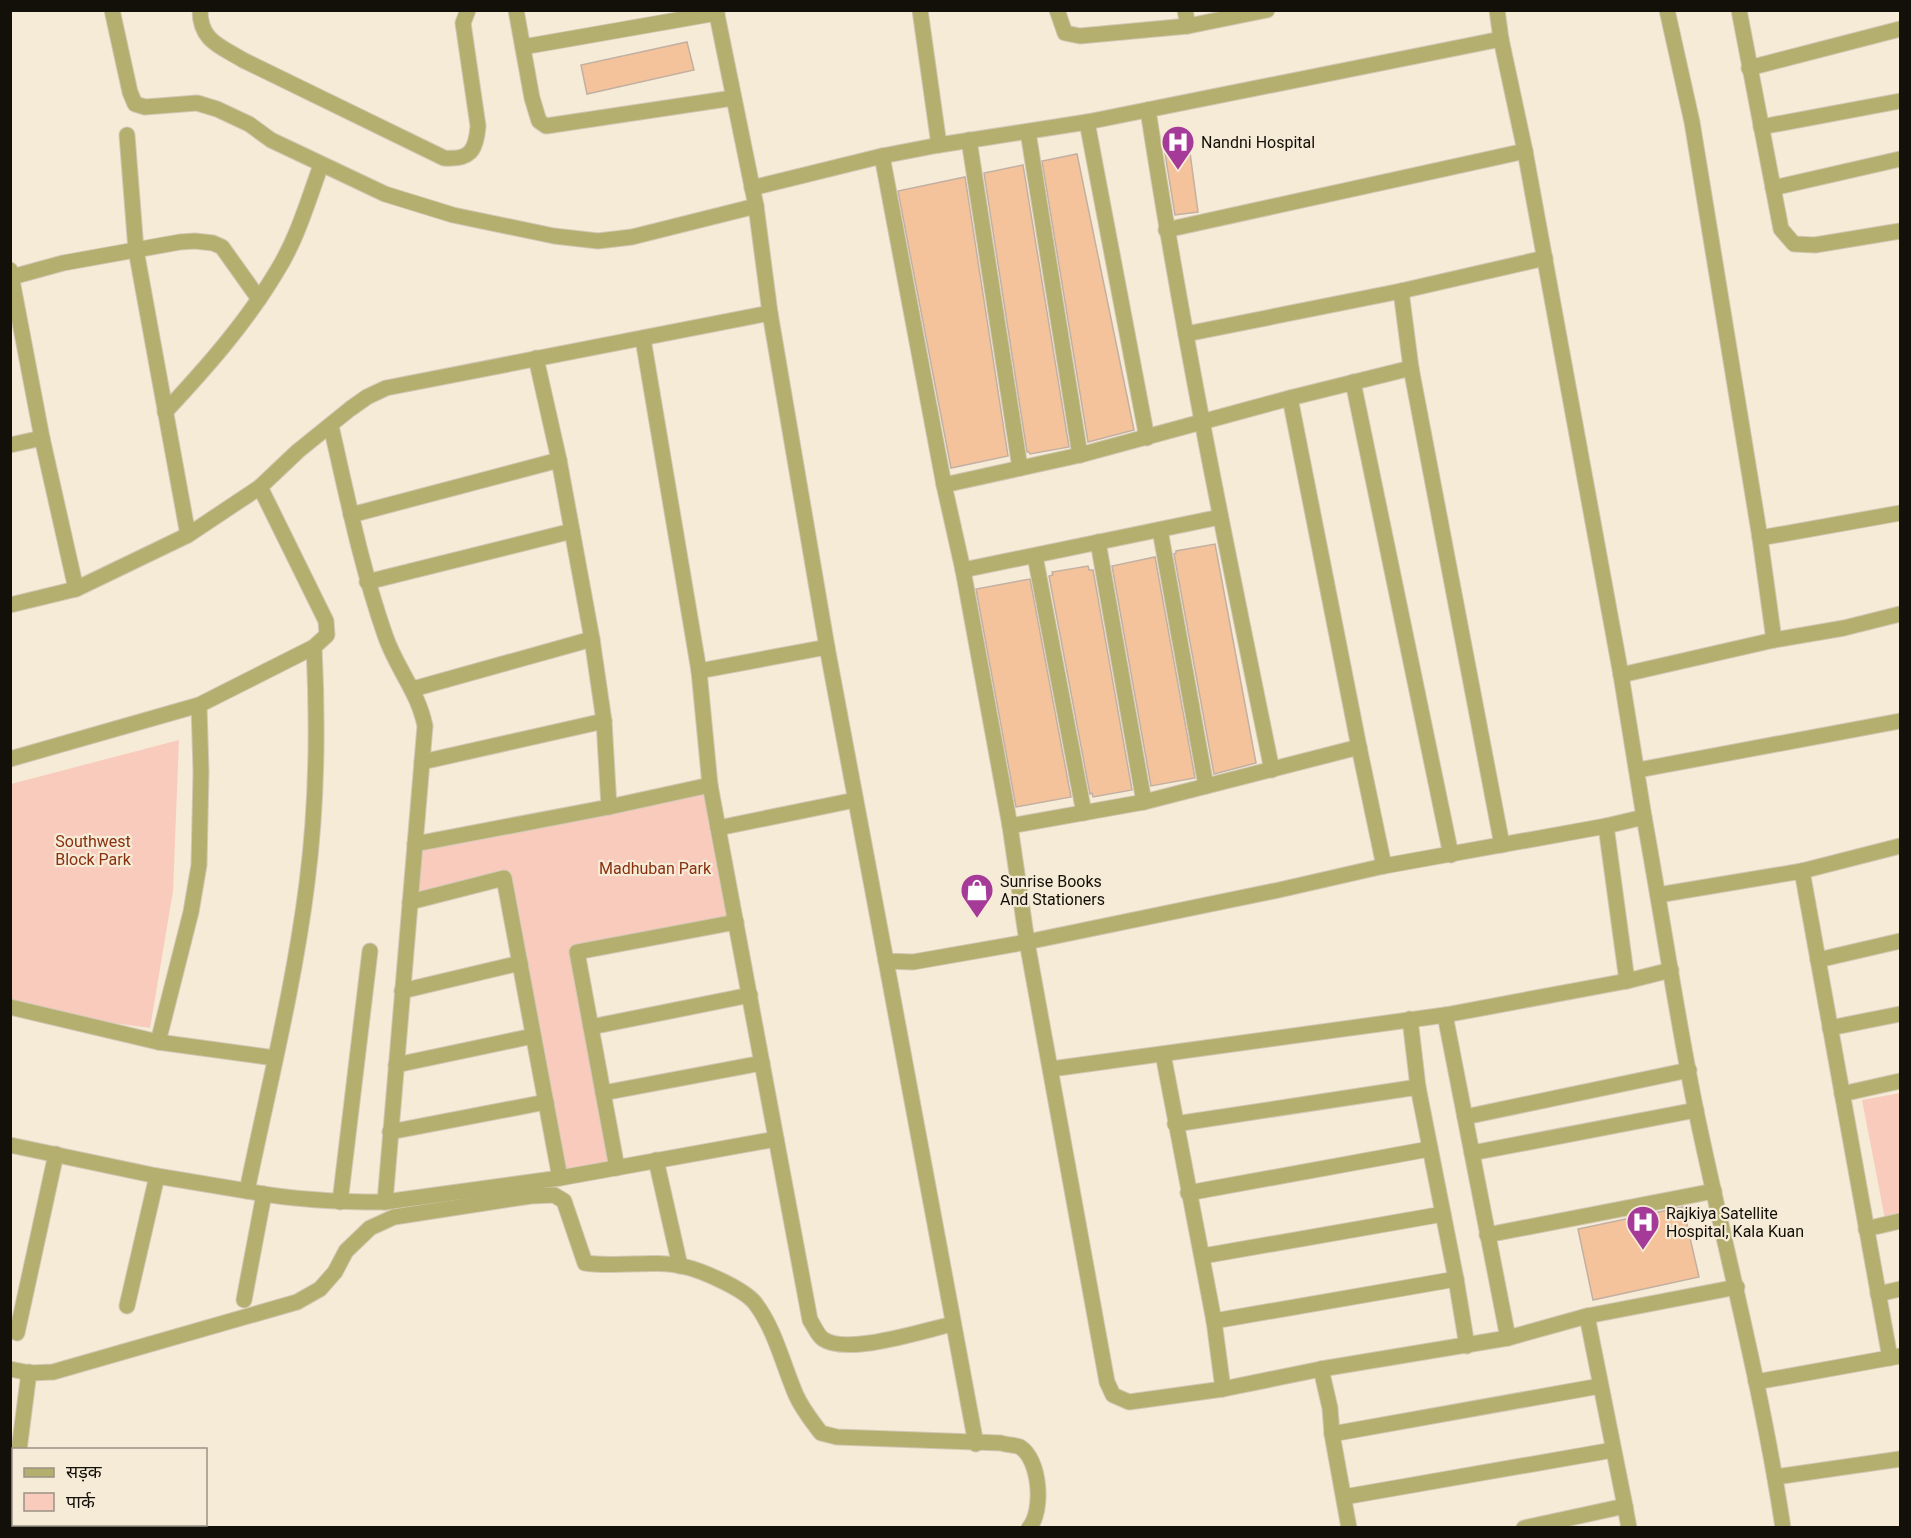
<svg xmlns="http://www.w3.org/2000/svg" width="1911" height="1538" font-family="Roboto,'Noto Sans Devanagari',sans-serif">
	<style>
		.green { fill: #f8cbbd }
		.building { fill: #f5c39b; stroke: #c2b0a2; stroke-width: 1.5 }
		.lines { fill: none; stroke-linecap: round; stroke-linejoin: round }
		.street-casing { stroke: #d2c8b6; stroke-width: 17 }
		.street { stroke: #b4af6e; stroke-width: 15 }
		.labels { text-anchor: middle; stroke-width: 4.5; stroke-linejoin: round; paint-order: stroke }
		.poi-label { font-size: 16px; fill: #130f09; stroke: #f6ebd7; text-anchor: start }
		.park-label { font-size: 16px; fill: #893010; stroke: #f6ebd7 }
	</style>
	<rect width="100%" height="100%" fill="#f6ebd7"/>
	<!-- green -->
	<g class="green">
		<polygon points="179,740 173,891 150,1028 11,1009 11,784"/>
		<polygon points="710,785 736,922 577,952 617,1168 560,1178 504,879 410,902 415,844"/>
		<polygon points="1900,1093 1900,1216 1885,1219 1862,1100"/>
	</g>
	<!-- building -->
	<g class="building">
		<polygon points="687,42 694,70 587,94 581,65"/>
		<polygon points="1188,138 1198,212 1175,215 1163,141"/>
		<polygon points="1077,154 1134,430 1088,442 1042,161"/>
		<polygon points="1023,165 1069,447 1030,454 1029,452 1027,452 984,173"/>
		<polygon points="965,177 1008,456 951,468 898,191"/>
		<polygon points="1215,544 1256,763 1214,774 1174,554 1176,553 1176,551"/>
		<polygon points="1155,557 1195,778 1151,786 1112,566"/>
		<polygon points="1088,566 1089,570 1093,570 1132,790 1093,797 1092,793 1090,794 1049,576 1053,575 1052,572"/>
		<polygon points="1030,579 1071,797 1016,807 976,589"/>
		<polygon points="1683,1207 1699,1277 1593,1300 1578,1229"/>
	</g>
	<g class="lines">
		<!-- street casing -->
		<g class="street-casing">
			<g id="street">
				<polyline points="112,10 130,92 135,104 145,107 197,103 217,109 249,124 271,140 385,194 453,215 554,236 598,241 632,237 756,206"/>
				<path d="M200,10c0,31 20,36 43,50l201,98c26,2 32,-7 34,-32l-15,-103 5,-13"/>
				<polyline points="516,10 532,98 539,121 546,126 733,98"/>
				<polyline points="920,10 939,145"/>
				<polyline points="1057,10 1065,33 1080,36 1188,26 1267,10"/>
				<polyline points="1185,10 1188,26"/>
				<polyline points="1667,10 1692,122 1760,538 1774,640"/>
				<polyline points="1739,10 1781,229 1794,244 1815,245 1900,231"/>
				<polyline points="523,47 717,13"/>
				<polyline points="1749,68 1900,29"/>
				<path d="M1148,110c34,222 79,441 124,660"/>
				<polyline points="1087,122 1147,438"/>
				<polyline points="1761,127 1900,101"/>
				<polyline points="1028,132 1080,455"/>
				<polyline points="127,135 136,250 188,535"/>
				<polyline points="969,140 1020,468"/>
				<polyline points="882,156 944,485 963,570 1010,826 1027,942 1107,1382 1113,1395 1129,1402 1223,1389 1321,1369 1330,1408 1332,1434 1349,1528"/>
				<polyline points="752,188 882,156 939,145 1087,122 1501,39"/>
				<polyline points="1773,188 1900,159"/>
				<polyline points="1166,230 1525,151"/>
				<polyline points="10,270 42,438 76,589"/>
				<polyline points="12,277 63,263 180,242 195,241 213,243 222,247 259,299"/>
				<polyline points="1401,291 1411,368 1502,845"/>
				<polyline points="770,313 827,647 886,961 913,962 1027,942 1279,890 1384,866 1606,826 1644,817 1621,675 1525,151 1501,39 1497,10"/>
				<polyline points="1186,334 1401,291 1545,258"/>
				<path d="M643,339l56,332 11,114 100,535c4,6 8,16 13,19 24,17 102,-9 130,-15"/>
				<polyline points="1353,382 1451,855"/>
				<polyline points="1290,398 1359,747 1384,866"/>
				<path d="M165,412c41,-44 81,-89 112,-141 20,-32 31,-70 44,-106"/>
				<polyline points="10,445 42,438"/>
				<polyline points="944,485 1080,455 1290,398 1411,368"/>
				<polyline points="351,515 559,460"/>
				<polyline points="1160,530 1206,786"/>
				<polyline points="1760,538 1900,513"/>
				<polyline points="1098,542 1144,802"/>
				<polyline points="1035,556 1084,813"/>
				<polyline points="963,570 1220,517"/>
				<polyline points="367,582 572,531"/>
				<polyline points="10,605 76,589 188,535 260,487 298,451 350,409 367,397 386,388 770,313 756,206 716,10"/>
				<polyline points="699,671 827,647"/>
				<polyline points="1621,675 1774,640 1844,628 1900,614"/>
				<polyline points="413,689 592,639"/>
				<polyline points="10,759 199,705 314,647 327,635 326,621 260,487"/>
				<polyline points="422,762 604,721"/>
				<polyline points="1638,770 1900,721"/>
				<polyline points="609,807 710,785"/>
				<path d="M1644,817c18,98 32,196 52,294 29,139 66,276 87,417"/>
				<polyline points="1010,826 1144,802 1359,747"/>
				<polyline points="1606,826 1627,981"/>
				<polyline points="718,828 855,800"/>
				<polyline points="415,844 609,807 604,721 592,639 559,460 536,358"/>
				<polyline points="1802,871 1890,1358"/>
				<polyline points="1658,895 1802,871 1900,846"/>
				<polyline points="410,902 504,878 560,1178"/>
				<polyline points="1818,960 1900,941"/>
				<polyline points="886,961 976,1444"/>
				<polyline points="402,991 520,963"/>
				<polyline points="10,1007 158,1042 191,912 199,865 201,772 199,705"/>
				<polyline points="1445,1015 1508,1338"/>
				<polyline points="1410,1019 1418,1087 1456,1279 1467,1346"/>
				<polyline points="591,1027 750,995"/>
				<polyline points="1830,1028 1900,1014"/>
				<polyline points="158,1042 275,1058"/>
				<polyline points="1163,1054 1214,1321 1223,1389"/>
				<polyline points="396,1065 533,1036"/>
				<polyline points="1051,1069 1445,1015 1627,981 1671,970"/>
				<polyline points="603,1093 762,1063"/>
				<polyline points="1842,1094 1900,1081"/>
				<polyline points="1465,1117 1689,1070"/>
				<polyline points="1175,1124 1418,1087"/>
				<polyline points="390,1132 546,1102"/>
				<path d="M10,1145l147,31 90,15c21,-102 47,-204 60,-308 10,-78 11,-157 7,-236"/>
				<polyline points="1472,1153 1696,1110"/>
				<polyline points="656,1160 680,1266"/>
				<polyline points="617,1168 577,952 736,922"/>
				<path d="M247,1191c45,9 92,11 138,11l40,-476c-7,-35 -29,-58 -40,-91 -24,-69 -38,-139 -54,-209"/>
				<polyline points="1188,1193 1429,1149"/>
				<polyline points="340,1202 370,951"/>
				<polyline points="385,1202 560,1178 776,1139"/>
				<polyline points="1866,1229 1900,1221"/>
				<polyline points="1487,1235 1714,1191"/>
				<polyline points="1203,1256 1443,1214"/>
				<polyline points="1878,1294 1900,1289"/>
				<polyline points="244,1300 264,1194"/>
				<polyline points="127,1306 157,1176"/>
				<polyline points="1214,1321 1456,1279"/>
				<polyline points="17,1333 56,1154"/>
				<path d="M10,1369l20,4 23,-1 244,-70 23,-13 15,-17 11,-21 24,-23 24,-11 137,-21 23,-1 10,6 21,62c34,5 68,-4 101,4 17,4 58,22 69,36 20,26 28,62 41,92 6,14 16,26 25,38l16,4 164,6c6,2 14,2 19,4 20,12 24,64 9,81"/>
				<polyline points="1321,1369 1508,1338 1587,1316 1737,1287"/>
				<polyline points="1756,1382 1900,1356"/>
				<polyline points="1332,1434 1600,1386"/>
				<polyline points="19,1450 29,1372"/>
				<polyline points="1775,1477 1900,1459"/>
				<polyline points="1344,1497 1613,1450"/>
				<polyline points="1625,1506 1629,1528"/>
				<polyline points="10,1514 14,1491"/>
				<polyline points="1524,1528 1625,1506 1587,1316"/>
			</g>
		</g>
		<!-- street -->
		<use href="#street" class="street"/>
	</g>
	<!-- icons -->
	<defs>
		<g id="hospital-pin" transform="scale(1.725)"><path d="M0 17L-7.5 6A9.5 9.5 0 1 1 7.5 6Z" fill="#a63a99" stroke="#f6ebd7"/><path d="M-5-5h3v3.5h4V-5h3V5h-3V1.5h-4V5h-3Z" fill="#fff"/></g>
		<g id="shop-pin" transform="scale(1.725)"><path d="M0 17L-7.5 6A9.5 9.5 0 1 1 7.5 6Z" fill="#a63a99" stroke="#f6ebd7"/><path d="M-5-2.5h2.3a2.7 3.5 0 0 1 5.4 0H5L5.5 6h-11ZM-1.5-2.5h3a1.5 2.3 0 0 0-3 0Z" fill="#fff"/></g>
	</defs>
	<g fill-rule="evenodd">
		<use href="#hospital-pin" x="1178" y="142"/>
		<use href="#shop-pin" x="977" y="890"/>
		<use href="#hospital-pin" x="1643" y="1222"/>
	</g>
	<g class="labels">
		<!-- poi labels -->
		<g class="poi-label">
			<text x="1201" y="148">Nandni Hospital</text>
			<text x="1000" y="887">Sunrise Books<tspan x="1000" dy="18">And Stationers</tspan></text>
			<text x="1666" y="1219">Rajkiya Satellite<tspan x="1666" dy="18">Hospital, Kala Kuan</tspan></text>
		</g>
		<!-- park labels -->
		<g class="park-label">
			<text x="93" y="847">Southwest<tspan x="93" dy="18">Block Park</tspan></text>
			<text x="655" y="874">Madhuban Park</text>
		</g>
	</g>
	<!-- border -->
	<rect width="1911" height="1538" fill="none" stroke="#130f09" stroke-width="24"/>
	<!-- legend -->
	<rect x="12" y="1448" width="195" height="78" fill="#f6ebd7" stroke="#9b9385" stroke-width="1.5"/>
	<rect x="24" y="1468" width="30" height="9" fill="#b4af6e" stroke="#9b9385" stroke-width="1.5"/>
	<text x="66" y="1478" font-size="18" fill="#130f09">सड़क</text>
	<rect x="24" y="1493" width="30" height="18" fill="#f8cbbd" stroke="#9b9385" stroke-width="1.5"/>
	<text x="66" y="1508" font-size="18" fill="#130f09">पार्क</text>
</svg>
